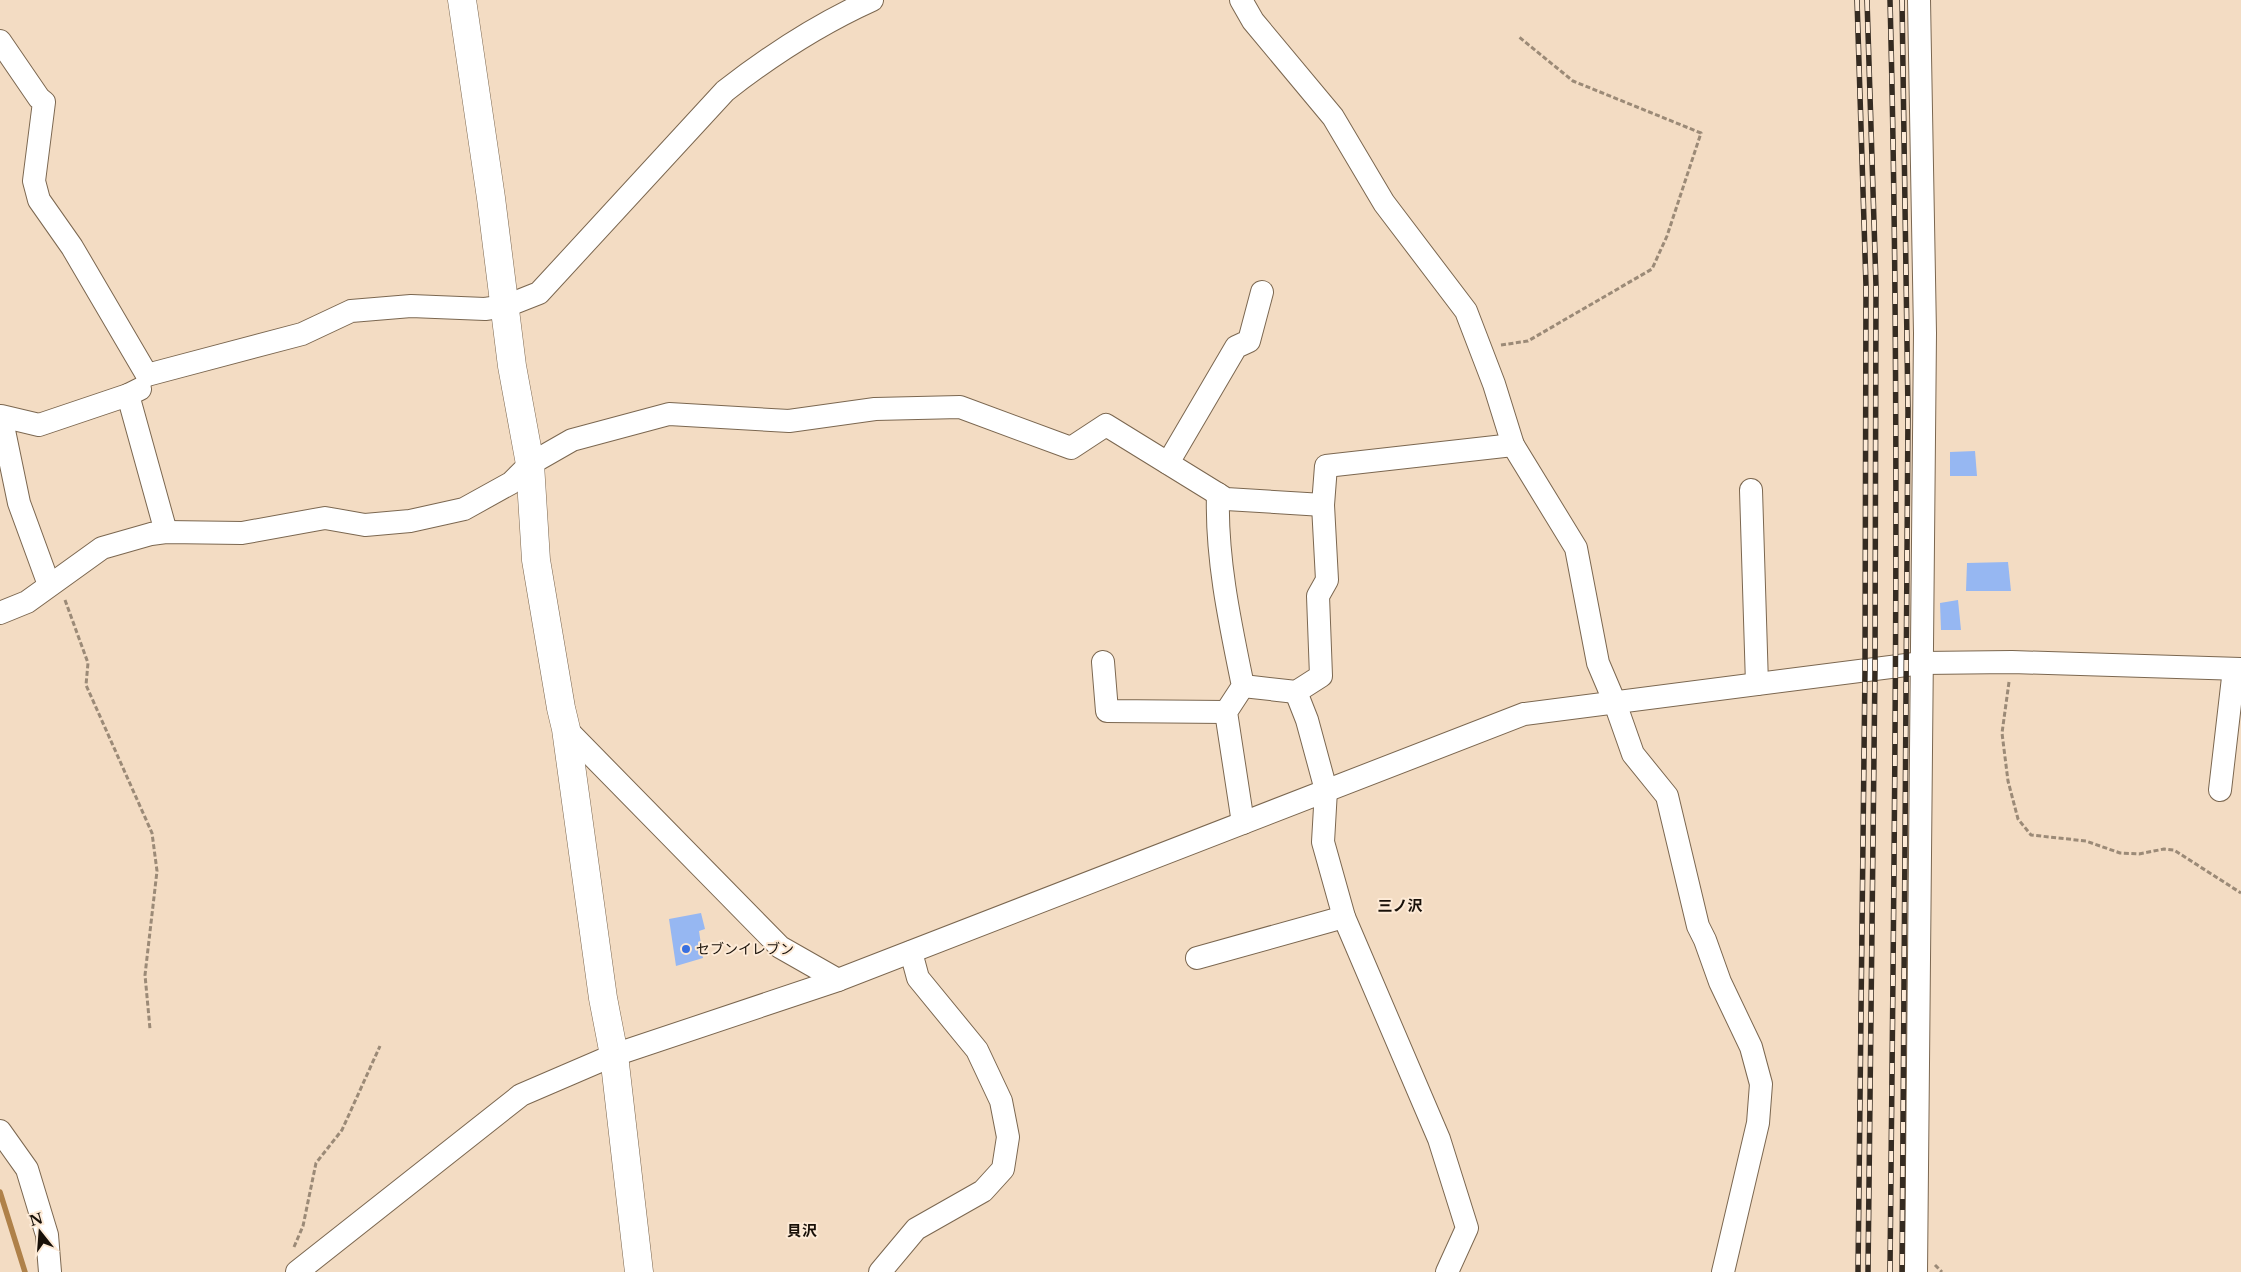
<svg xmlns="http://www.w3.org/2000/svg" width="2241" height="1272" font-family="'Libre Baskerville','Noto Sans JP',serif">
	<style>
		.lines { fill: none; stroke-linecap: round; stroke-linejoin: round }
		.stream { stroke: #af8149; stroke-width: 5.5 }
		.building { fill: #96b7f2 }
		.minor-casing { stroke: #7b6750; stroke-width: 24 }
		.tertiary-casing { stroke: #7b6750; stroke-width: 29 }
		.path { stroke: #9b8a77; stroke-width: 3; stroke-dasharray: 5 2.5; stroke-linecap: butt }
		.minor { stroke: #fff; stroke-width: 22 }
		.tertiary { stroke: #fff; stroke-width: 28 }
		.rail-casing { stroke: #352b21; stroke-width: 5.5 }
		.rail { stroke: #fdead6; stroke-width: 4; stroke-dasharray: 11; stroke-linecap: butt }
		.poi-dot { fill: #3970e0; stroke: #fdead6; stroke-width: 2 }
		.labels { text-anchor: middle; stroke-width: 4; stroke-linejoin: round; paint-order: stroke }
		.poi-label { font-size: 14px; fill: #181008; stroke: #fdead6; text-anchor: start }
		.neighbourhood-label { font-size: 15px; font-weight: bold; fill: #181008; stroke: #fdead6 }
	</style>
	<rect width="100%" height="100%" fill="#f3dcc3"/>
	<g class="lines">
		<!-- stream -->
		<polyline class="stream" points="0,1192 25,1272"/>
	</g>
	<!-- building -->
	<g class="building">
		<polygon points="1975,451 1977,476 1950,476 1950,452"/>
		<polygon points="2008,562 2011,591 1966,591 1967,563"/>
		<polygon points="1958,600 1961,630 1941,630 1940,603"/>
		<polygon points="701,913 705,929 699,931 703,958 676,966 669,919"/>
	</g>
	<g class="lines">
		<!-- minor casing -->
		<g class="minor-casing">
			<g id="minor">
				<polyline points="1241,0 1253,21 1333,117 1384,203 1466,311 1494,384 1513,445 1576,548 1598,663 1615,703 1633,754 1667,796 1698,926 1705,940 1720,982 1751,1047 1761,1084 1758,1123 1723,1272"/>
				<polyline points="0,41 39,98 44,102 34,181 39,200 72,247 147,375"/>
				<path d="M147,375l155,-41 49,-23 60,-5 74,3 21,-3 33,-13 186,-202c46,-36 94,-67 147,-91"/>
				<polyline points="140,389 128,395 166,532"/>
				<polyline points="1168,463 1236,347 1249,341 1262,292"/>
				<polyline points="1751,490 1757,684"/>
				<path d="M1218,494c-2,64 12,129 25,192l-17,26 17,111"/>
				<polyline points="49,585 19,503 1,416 39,425 128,395"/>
				<polyline points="0,613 27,602 102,548 151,534 166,532 242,533 325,518 365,525 410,521 464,509 511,483 530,464 572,440 669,414 789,421 875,409 960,407 1071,448 1106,425 1226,499 1323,505 1326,466 1513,445"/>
				<polyline points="1103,662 1107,711 1226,712"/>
				<polyline points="1243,686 1296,692 1321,676 1318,596 1327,580 1323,505"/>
				<polyline points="1296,692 1307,720 1326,790 1323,842 1344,917 1439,1139 1467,1228 1447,1272"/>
				<polyline points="566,729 780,947 838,980"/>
				<polyline points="2220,790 2234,669"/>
				<polyline points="1197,958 1344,917"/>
				<polyline points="0,1131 27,1169 47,1235 50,1272"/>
				<polyline points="297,1272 521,1095 614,1055 838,980 1524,714 1922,663 2012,662 2241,669"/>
				<polyline points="880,1272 916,1229 983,1191 1003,1169 1008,1137 1001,1101 977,1050 918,978 911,952"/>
				<polyline points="1916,1272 1925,333 1919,0"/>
			</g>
		</g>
		<!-- tertiary casing -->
		<g class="tertiary-casing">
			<polyline id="tertiary" points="462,0 491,198 512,366 530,464 536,560 561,708 566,729 603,998 614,1055 639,1272"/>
		</g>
		<!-- path -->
		<g class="path">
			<polyline points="1501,345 1528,341 1652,269 1667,236 1701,133 1573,81 1519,37"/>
			<polyline points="65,600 88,663 86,685 152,833 157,871 145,975 150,1029"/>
			<polyline points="2009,682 2002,733 2008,781 2018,819 2031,835 2086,841 2120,853 2139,854 2164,849 2174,850 2241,893"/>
			<polyline points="294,1247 303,1226 316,1163 342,1130 380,1046"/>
			<polyline points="1935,1265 1942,1272"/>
		</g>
		<!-- minor -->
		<use href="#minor" class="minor"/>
		<!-- tertiary -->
		<use href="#tertiary" class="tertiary"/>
		<!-- rail casing -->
		<g class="rail-casing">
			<g id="rail">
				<polyline points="1857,0 1866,286 1865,669 1858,1272"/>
				<polyline points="1867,0 1876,286 1875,668 1868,1272"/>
				<polyline points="1902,0 1908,411 1902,1272"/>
				<path d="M1890,1272c4,-424 11,-848 0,-1272"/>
			</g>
		</g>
		<!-- rail -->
		<use href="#rail" class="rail"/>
	</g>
	<!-- markers -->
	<circle class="poi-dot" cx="686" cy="949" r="5"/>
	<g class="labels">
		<!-- poi labels -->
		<g class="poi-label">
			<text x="696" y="954">セブンイレブン</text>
		</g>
		<!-- neighbourhood labels -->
		<g class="neighbourhood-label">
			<text x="1400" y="911">三ノ沢</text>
			<text x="802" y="1236">貝沢</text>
		</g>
	</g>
	<!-- north arrow -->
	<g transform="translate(40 1232) rotate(343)" stroke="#fdead6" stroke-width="4" paint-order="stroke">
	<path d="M0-4L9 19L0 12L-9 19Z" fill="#181008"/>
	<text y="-8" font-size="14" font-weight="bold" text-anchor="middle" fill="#181008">N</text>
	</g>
</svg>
